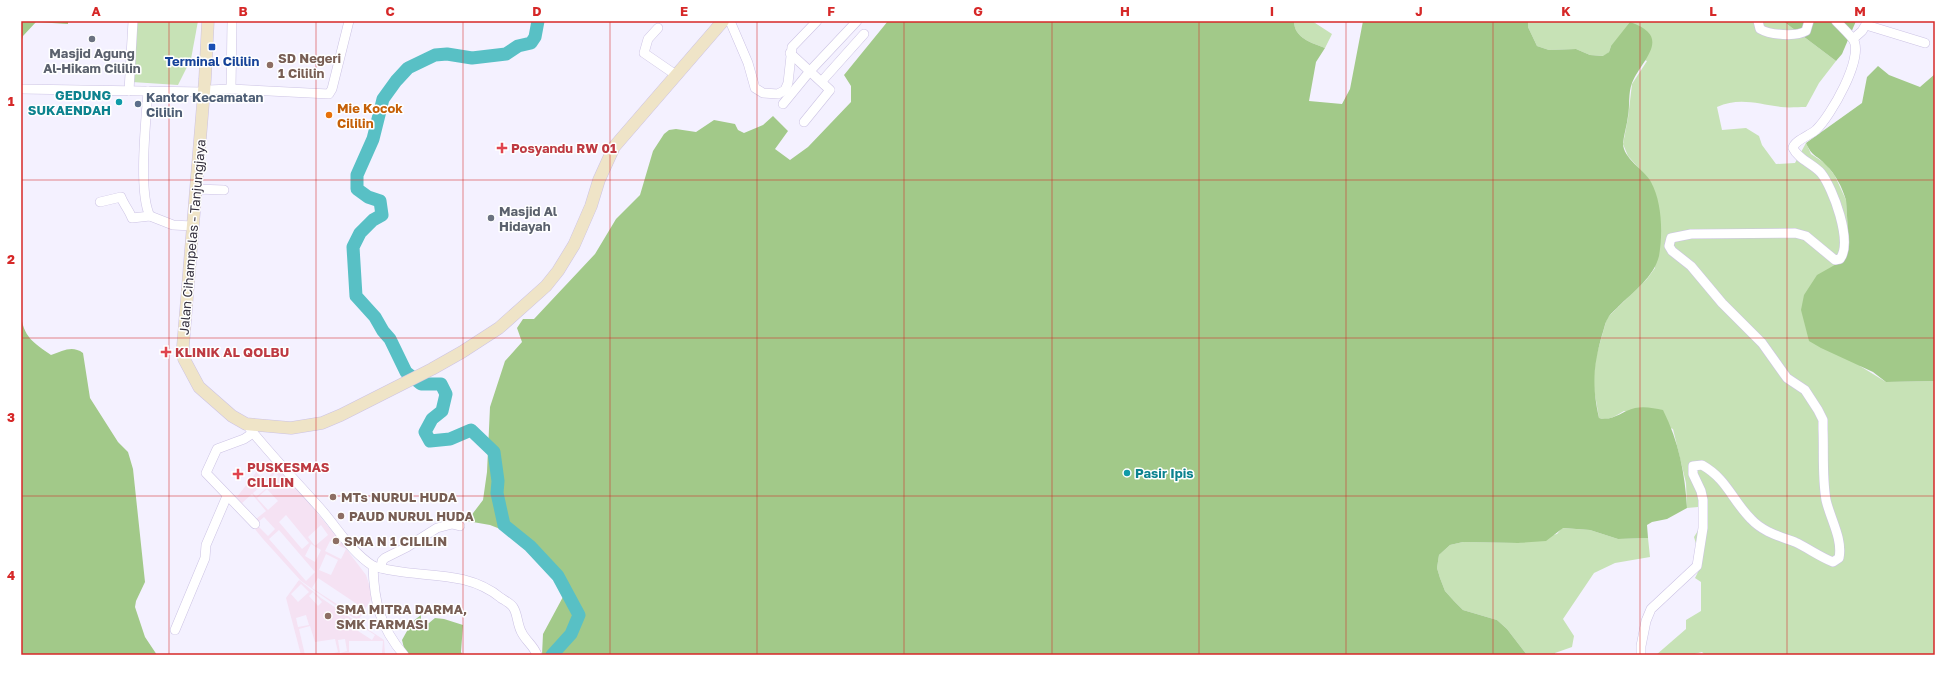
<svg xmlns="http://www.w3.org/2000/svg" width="1956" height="676" font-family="'Golos Text',sans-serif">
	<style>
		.education { fill: #f5e2f3; fill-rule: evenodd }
		.green { fill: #c7e2b6 }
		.forest { fill: #a2c989 }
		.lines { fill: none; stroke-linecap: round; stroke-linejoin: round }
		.river { stroke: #58c0c5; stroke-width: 13 }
		.street-casing { stroke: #ccc3e4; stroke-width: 10 }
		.secondary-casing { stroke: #ccc3e4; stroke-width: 13 }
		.street { stroke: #fff; stroke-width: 9 }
		.secondary { stroke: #efe4c7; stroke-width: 12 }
		.grid { fill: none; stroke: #d62828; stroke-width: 1; stroke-opacity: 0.55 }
		.worship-dot { fill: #6b7280; stroke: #fff; stroke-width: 1.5 }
		.transit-dot { fill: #1a4fb4; stroke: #fff; stroke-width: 1.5 }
		.education-dot { fill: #8d6e63; stroke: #fff; stroke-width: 1.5 }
		.culture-dot { fill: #0f9aa8; stroke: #fff; stroke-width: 1.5 }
		.service-dot { fill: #5c6f8a; stroke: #fff; stroke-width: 1.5 }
		.food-dot { fill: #e8710a; stroke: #fff; stroke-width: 1.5 }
		.health-dot { fill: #e0444e; stroke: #fff; stroke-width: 1.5 }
		.labels { text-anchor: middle; stroke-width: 3; stroke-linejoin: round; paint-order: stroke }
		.worship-label { font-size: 13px; font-weight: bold; fill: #5b616d; stroke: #fff }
		.education-label { font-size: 13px; font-weight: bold; fill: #785e54; stroke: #fff; text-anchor: start }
		.transit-label { font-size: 13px; font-weight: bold; fill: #164399; stroke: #fff }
		.culture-label { font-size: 13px; font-weight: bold; fill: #0d838f; stroke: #fff; text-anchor: end }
		.service-label { font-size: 13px; font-weight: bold; fill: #4e5e75; stroke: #fff; text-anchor: start }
		.food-label { font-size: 13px; font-weight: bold; fill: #c56008; stroke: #fff; text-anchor: start }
		.health-label { font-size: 13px; font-weight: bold; fill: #be3a42; stroke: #fff; text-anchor: start }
		.street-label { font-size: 13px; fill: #36323f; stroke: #fff }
		.neatline { fill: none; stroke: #d62828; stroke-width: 1.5 }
		.grid-label { font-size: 13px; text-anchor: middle; font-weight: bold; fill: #d62828 }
	</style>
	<rect width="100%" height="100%" fill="#f4f1ff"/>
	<!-- education -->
	<g class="education">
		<path d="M265,461l25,19 51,62 25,33 7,21 -15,25 -57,-40 -38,-42 -30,-37zM264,465l8,8 -7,8 -8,-8zM276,473l3,4 -23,20 -3,-4zM267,489l11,12 -10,9 -11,-12zM252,494l14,17 -10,8 -14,-16zM286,515l23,28 -7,6 -23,-27zM264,517l11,12 -7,7 -12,-12zM321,525l7,10 -13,11 -7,-9zM279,530l36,42 -9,9 -37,-42zM330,541l16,8 -5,10 -16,-8zM311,544l10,6 -6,12 -10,-6zM326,554l12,6 -7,15 -12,-5zM318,578l45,30 -6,9 -45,-29z"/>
		<path d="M299,580l22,18 63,42 1,15h-59l12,-3 -3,-13 -20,3 -5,-16 -11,3 6,26h-4l-15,-57zM301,584l8,8 -11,10 -7,-8zM313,592l9,10 -4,4 -9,-10zM306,615l3,10 -11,2 -2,-9zM361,626l14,9 -3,5 -14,-9zM345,639l2,12 -7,2 -2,-13zM349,641h34l-1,12 -33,-1z"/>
	</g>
	<!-- green -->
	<g class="green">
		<polygon points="136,21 198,21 191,59 178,85 132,82"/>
		<path d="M1294,21h18l20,13 -7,14c-13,-5 -31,-10 -31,-27z"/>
		<path d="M1528,21h255l53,40 -17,22 -13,24c-8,0 -17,1 -25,0 -23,-3 -42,-10 -64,0l5,23 24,-2 13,8 3,9 14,19 19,-1 11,-20 5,11 15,10 9,12 11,24 3,47 -9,15 20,104 26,16 49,-1v274h-230l-3,-3 -11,3h-35l30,-26v-9l15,-9v-29l-6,-4 7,-14 -8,-27 5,-8 -1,-22 -11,1 -1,-25 -13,-54 -49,-18c-9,5 -15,10 -25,7l-6,-35 3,-26 11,-39 40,-39 8,-11 -5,-87 -22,-25 -5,-12 5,-26 4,-34 15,-23 -36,-15 -2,6 -5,4 -14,-1 -14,-6 -27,1 -12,-4 -9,-19z"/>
		<polygon points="1562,528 1590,530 1618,539 1648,538 1650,557 1615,563 1594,573 1563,619 1574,636 1572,647 1555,653 1555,655 1527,655 1507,629 1497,620 1463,610 1454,601 1445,591 1440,578 1437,568 1439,555 1450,545 1463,542 1518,543 1557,534"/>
	</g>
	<!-- forest -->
	<g class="forest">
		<polygon points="21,21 68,21 68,24 36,22 23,36 21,43"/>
		<path d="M888,21h406c0,17 18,22 31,27l-9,14 -7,39 33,3 8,-15 13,-68h165v6l9,19 12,4 27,-1 14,6 13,1 6,-4 2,-6 19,-24c44,15 11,38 2,61 -4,10 -2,23 -4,33 -1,9 -4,18 -5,27 0,16 21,26 28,39 11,20 12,51 8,74 -5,21 -26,36 -41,51 -3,3 -8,7 -10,11 -3,4 -4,12 -6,17 -9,32 -10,51 -3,83 13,4 23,-7 36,-10 9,-2 19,0 28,2 16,32 22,64 24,98l-20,11 -15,3 -5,3 1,13 -30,1 -28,-9 -27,-2 -17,13 -28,2 -55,-1 -13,3 -11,10 -2,13 3,10 5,13 9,10 9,9 34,10 10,9 20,26h-985l1,-21 21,-39 -10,-17 -9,-7 -7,-10 -18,-21 -12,-8 -18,-7 -23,-4 16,-21 4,-28 3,-65 15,-46 17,-19 -5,-14 6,-9h11l61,-65 21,-35 24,-24 13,-44 11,-17 5,-4 7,-1 20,3 18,-12 21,4 3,6 6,3 19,-8 10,-9 15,15 -13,18 15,11 18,-13 43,-45v-16l-7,-11z"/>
		<polygon points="1783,21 1856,21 1842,54 1836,61"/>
		<path d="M1878,66l11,9 31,12 15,-13v307l-49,1 -13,-10 -52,-24 -12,-7 -8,-31 3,-15 13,-20 23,-13 9,-15 -3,-47c-4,-13 -10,-25 -20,-35 -9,-10 -14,-8 -20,-22l56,-40 5,-26z"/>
		<path d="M21,314c2,23 13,29 30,41 12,-4 21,-10 32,-2l7,45 28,44 10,10 5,17 12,113 -9,19 -1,6 10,30 12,18h-136z"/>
		<polygon points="421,615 421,621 429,623 435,618 444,619 463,625 461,652 463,655 408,655 405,652 402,640 412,622"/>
	</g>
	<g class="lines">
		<!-- river -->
		<polyline class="river" points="538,21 535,37 531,43 518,46 506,54 472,58 447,54 435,55 408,68 396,81 383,99 373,139 357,175 357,189 368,197 380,201 382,215 373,220 360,233 353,247 356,296 375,317 383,331 390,339 406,372 421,384 441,384 446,394 442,411 432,419 425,432 430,441 450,439 471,430 494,452 498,481 497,493 504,525 530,546 558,576 579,615 571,634 552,655"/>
		<!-- street casing -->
		<g class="street-casing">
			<g id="street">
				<polyline points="730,21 748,63 755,88 763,93 778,94 785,90 788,83 792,47 817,21"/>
				<path d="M1758,21l2,8c10,6 36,8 46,2l3,-10"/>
				<polyline points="1866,25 1925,43"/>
				<polyline points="658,28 648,39 644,53 676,75"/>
				<polyline points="1853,39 1862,31 1868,21"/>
				<polyline points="790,53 830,90 804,122"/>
				<polyline points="822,81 864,34"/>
				<polyline points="21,89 204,92 208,90 231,89 232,21"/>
				<polyline points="231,89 329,94 332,89 349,21"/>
				<polyline points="129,91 133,21"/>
				<path d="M148,91c-2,29 -10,102 2,125"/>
				<polyline points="783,104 810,71 857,21"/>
				<polyline points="196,189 224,190"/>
				<path d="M100,202l21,-5c3,8 8,13 11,21l18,-2 23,9 19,1"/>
				<path d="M246,424c23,29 48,55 73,83 18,20 31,44 54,59 1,36 7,61 31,89"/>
				<polyline points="253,433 244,439 217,449 206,473 255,524"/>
				<path d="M373,566c43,14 90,1 128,32 3,2 9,5 12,9 5,7 4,18 9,26 4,8 12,13 15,22"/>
				<polyline points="381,568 382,561 385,558 407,547 437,528 452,524 460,526"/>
				<polyline points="175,630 205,558 206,545 227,496"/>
				<path d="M1641,655v-9l5,-25 5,-12 46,-43 6,-38v-28l-2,-9 -8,-17v-8l9,-1c25,14 30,35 49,54 12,13 28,17 44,23 13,6 25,15 38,20l6,-4c4,-19 -9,-40 -13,-58 -4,-24 -2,-47 -3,-71v-9l-5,-10 -13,-20 -18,-12 -25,-35 -40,-40 -31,-37 -19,-15 -3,-5 2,-8 20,-4 104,-1 11,3 29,24 5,-1c13,-17 -7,-71 -19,-86 -8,-9 -23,-14 -28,-25 1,-7 17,-13 23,-18 14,-13 49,-73 37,-91 -5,-6 -12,-13 -17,-18"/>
			</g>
		</g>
		<!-- secondary casing -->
		<g class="secondary-casing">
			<polyline id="secondary" points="208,21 205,79 183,346 184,359 199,387 232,416 246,424 291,428 322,423 341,415 432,369 462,352 499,328 546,286 558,271 574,245 591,206 599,180 614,147 723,21"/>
		</g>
		<!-- street -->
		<use href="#street" class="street"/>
		<!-- secondary -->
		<use href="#secondary" class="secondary"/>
	</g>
	<!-- grid -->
	<path class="grid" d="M169,21v634M316,21v634M463,21v634M610,21v634M757,21v634M904,21v634M1052,21v634M1199,21v634M1346,21v634M1493,21v634M1640,21v634M1787,21v634M21,180h1914M21,338h1914M21,496h1914"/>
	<!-- markers -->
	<g class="worship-dot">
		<circle cx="92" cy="39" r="4"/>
		<circle cx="491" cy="218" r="4"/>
	</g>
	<rect class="transit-dot" x="208" y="43" width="8" height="8" rx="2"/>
	<g class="education-dot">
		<circle cx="270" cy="65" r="4"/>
		<circle cx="333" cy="497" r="4"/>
		<circle cx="341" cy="516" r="4"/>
		<circle cx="336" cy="541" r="4"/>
		<circle cx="328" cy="616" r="4"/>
	</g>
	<g class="culture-dot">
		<circle cx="119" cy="102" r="4"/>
		<circle cx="1127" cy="473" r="4"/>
	</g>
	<circle class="service-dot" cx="138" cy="104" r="4"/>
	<circle class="food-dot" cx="329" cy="115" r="4"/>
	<g class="health-dot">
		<path d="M500 142h4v4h4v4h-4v4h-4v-4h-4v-4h4z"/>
		<path d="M164 346h4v4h4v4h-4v4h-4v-4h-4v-4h4z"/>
		<path d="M236 468h4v4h4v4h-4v4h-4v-4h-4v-4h4z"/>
	</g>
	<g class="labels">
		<!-- worship labels -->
		<g class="worship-label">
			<text x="92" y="58">Masjid Agung<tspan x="92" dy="15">Al-Hikam Cililin</tspan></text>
			<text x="499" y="216" text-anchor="start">Masjid Al<tspan x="499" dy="15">Hidayah</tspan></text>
		</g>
		<!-- education labels -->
		<g class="education-label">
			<text x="278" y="63">SD Negeri<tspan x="278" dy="15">1 Cililin</tspan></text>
			<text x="341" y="502">MTs NURUL HUDA</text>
			<text x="349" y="521">PAUD NURUL HUDA</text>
			<text x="344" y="546">SMA N 1 CILILIN</text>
			<text x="336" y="614">SMA MITRA DARMA,<tspan x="336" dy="15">SMK FARMASI</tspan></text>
		</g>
		<!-- transit labels -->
		<g class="transit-label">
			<text x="212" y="66">Terminal Cililin</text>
		</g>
		<!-- culture labels -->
		<g class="culture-label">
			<text x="111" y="100">GEDUNG<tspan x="111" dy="15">SUKAENDAH</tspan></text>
			<text x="1135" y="478" text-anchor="start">Pasir Ipis</text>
		</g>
		<!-- service labels -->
		<g class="service-label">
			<text x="146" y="102">Kantor Kecamatan<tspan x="146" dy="15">Cililin</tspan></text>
		</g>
		<!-- food labels -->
		<g class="food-label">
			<text x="337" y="113">Mie Kocok<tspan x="337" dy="15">Cililin</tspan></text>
		</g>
		<!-- health labels -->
		<g class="health-label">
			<text x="511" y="153">Posyandu RW 01</text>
			<text x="175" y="357">KLINIK AL QOLBU</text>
			<text x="247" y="472">PUSKESMAS<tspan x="247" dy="15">CILILIN</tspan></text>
		</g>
		<!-- street labels -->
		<g class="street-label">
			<text transform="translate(192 237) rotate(-85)" y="5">Jalan Cihampelas - Tanjungjaya</text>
		</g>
	</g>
	<!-- border -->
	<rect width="1956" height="676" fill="none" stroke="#ffffff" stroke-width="44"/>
	<rect x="22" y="22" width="1912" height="632" class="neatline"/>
	<g class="grid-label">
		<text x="96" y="16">A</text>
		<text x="243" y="16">B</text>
		<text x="390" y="16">C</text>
		<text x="537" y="16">D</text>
		<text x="684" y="16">E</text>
		<text x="831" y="16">F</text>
		<text x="978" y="16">G</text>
		<text x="1125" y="16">H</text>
		<text x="1272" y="16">I</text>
		<text x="1419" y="16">J</text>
		<text x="1566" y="16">K</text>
		<text x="1713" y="16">L</text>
		<text x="1860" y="16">M</text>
		<text x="11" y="106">1</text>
		<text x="11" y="264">2</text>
		<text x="11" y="422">3</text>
		<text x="11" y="580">4</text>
	</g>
</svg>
